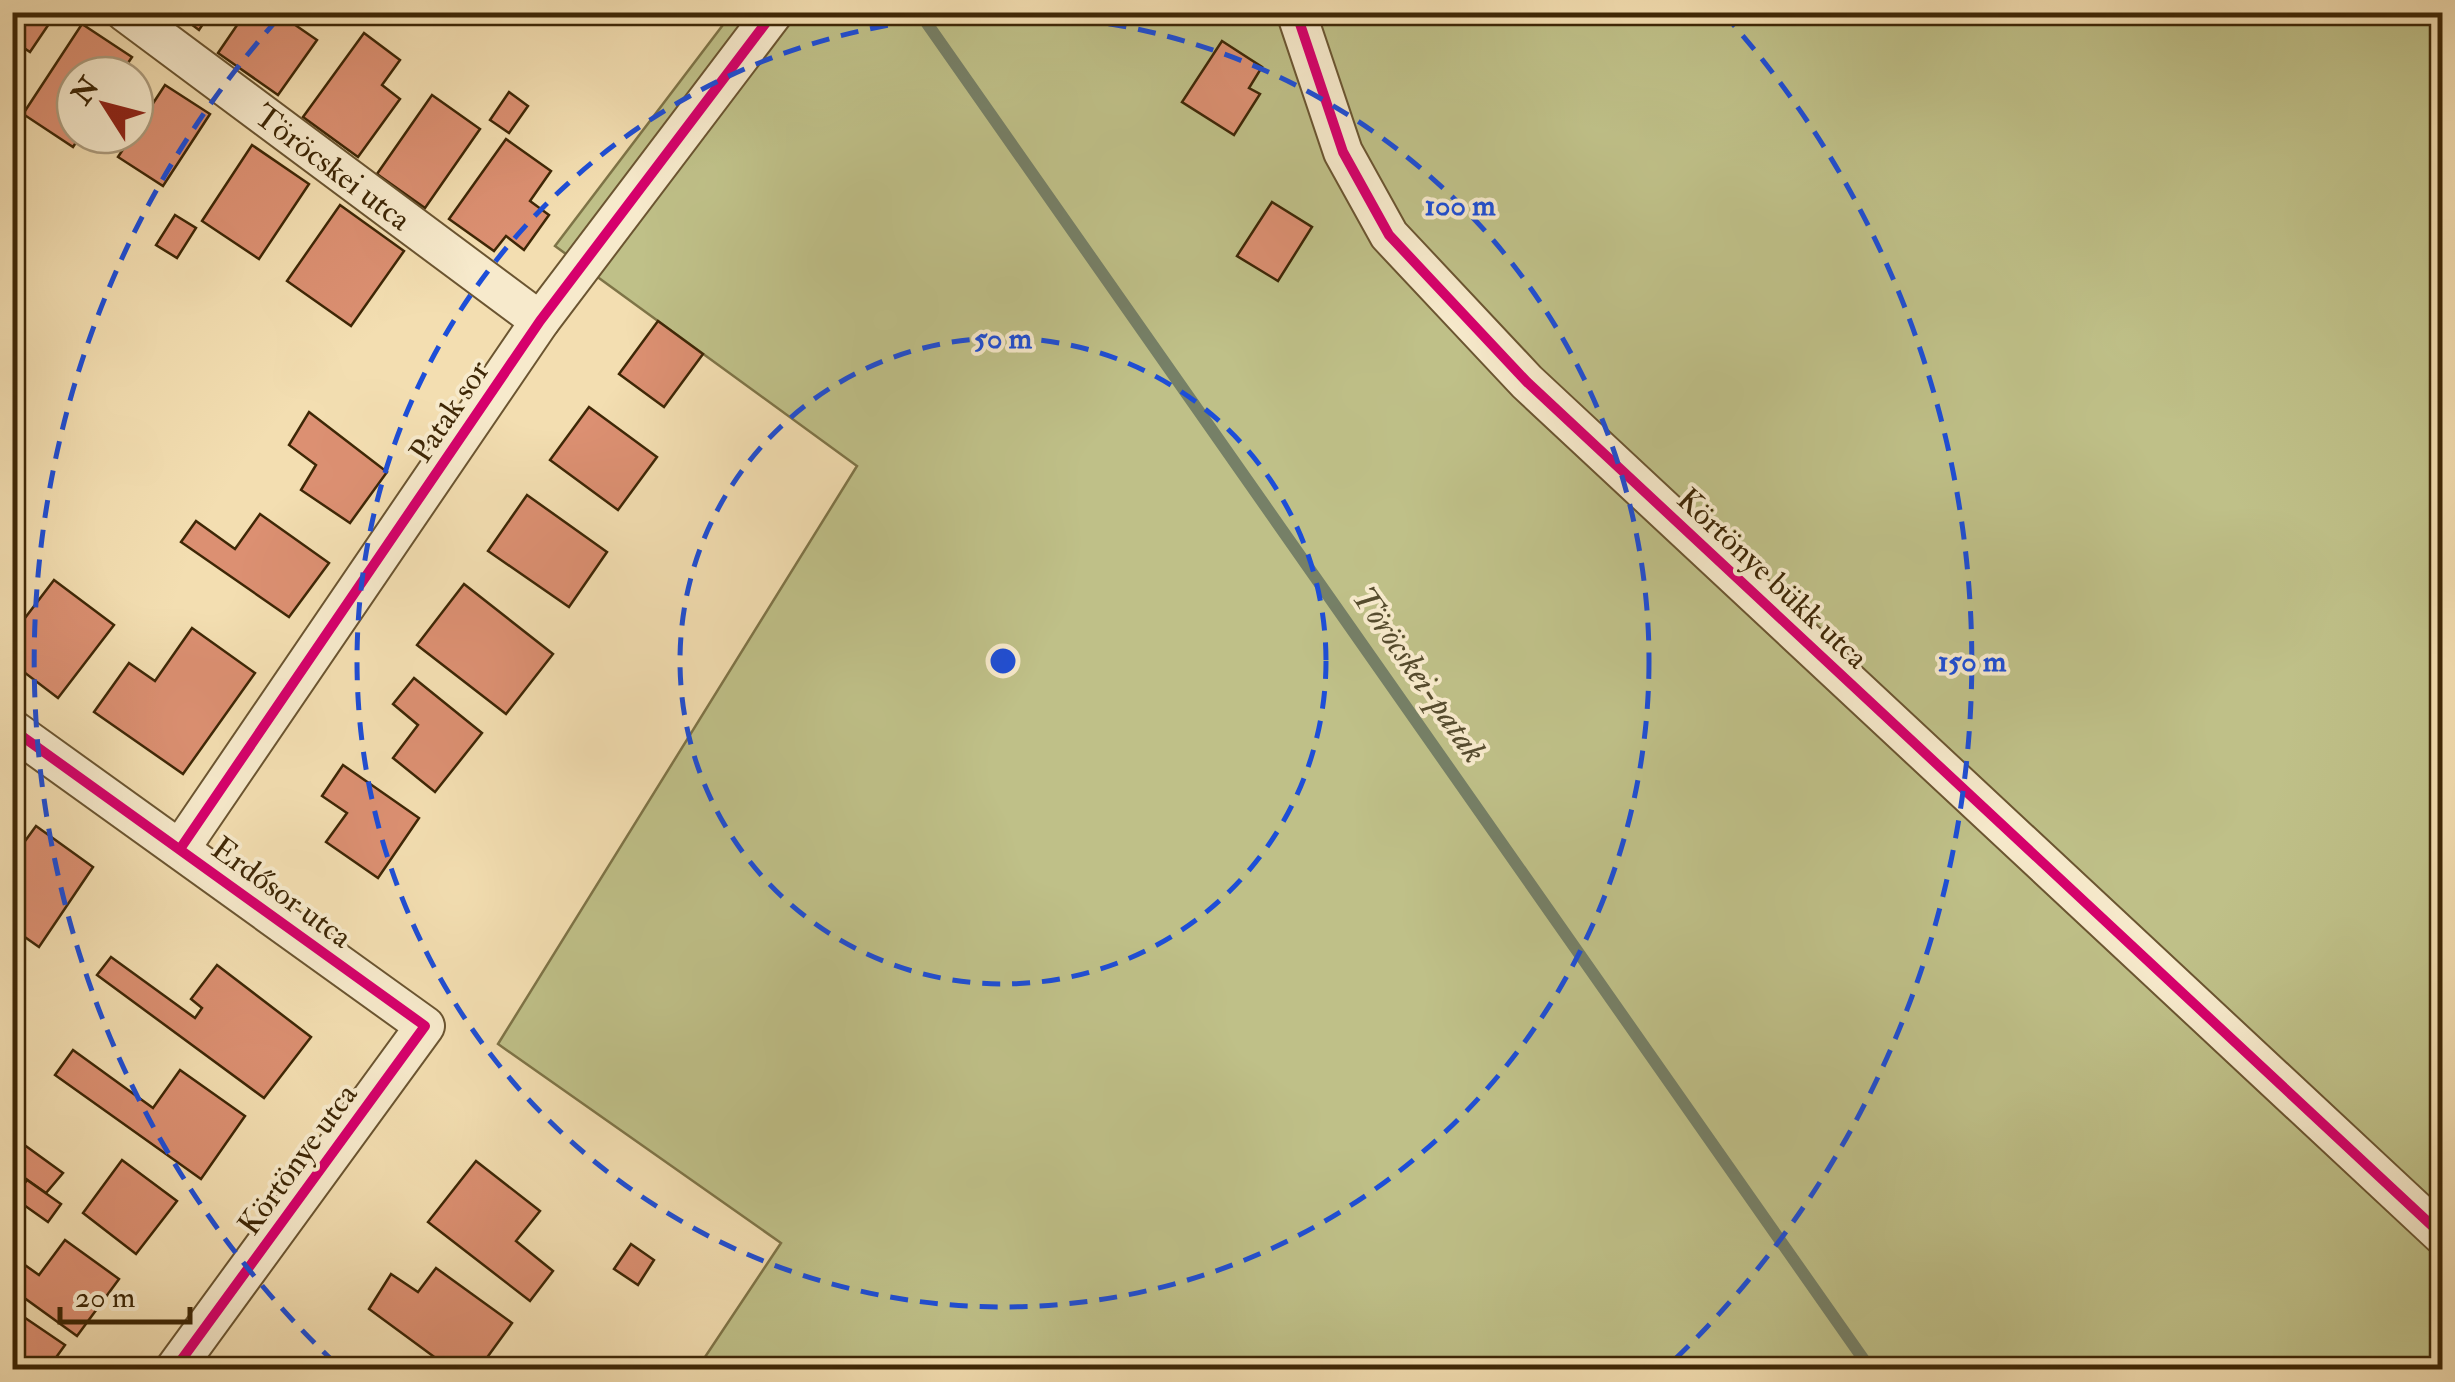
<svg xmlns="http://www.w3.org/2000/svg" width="2455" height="1382" font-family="'IM FELL Double Pica',serif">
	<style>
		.green { fill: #bfc088; stroke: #7e7447; stroke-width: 2.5 }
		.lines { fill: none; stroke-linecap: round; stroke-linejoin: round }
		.stream { stroke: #768067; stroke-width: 12 }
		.building { fill: #dc9072; stroke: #3e2706; stroke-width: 2.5 }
		.street-casing { stroke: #6b5531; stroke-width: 42 }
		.street { stroke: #f7eacc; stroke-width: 38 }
		.cycleway-casing { stroke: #f7eacc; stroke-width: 16 }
		.cycleway { stroke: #d6006c; stroke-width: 10 }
		.ring { fill: none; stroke: #1d4ed8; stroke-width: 5; stroke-dasharray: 18 12 }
		.labels { text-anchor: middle; stroke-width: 8; stroke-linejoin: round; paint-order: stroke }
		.street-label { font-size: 32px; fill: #3e2706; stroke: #f7eacc }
		.water-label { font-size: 35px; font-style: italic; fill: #564c2e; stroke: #f7eacc }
		.centre { fill: #1d4ed8; stroke: #f7eacc; stroke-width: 5 }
		.ring-label { font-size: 30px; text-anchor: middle; font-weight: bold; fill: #1d4ed8; stroke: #f7eacc; stroke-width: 8; stroke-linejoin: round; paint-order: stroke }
	</style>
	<rect width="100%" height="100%" fill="#f3deb1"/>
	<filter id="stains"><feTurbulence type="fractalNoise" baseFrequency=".002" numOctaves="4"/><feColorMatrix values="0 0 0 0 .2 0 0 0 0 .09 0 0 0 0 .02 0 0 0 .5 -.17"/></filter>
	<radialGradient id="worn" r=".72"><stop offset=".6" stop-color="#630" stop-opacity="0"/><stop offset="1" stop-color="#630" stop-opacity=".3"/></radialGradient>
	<!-- green -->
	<polygon class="green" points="732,13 2442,13 2442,1369 697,1369 781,1243 498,1044 857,466 555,246"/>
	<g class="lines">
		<!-- stream -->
		<polyline class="stream" points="919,12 1871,1370"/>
	</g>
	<!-- building -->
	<g class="building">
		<polygon points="12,12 57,12 30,52 12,40"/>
		<polygon points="175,12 211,12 199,30"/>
		<polygon points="246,12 289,12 285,18 317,40 278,95 218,53"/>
		<polygon points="82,24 132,57 120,75 75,75 75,135 81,135 73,147 23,114"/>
		<polygon points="364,33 400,60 382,85 400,99 358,157 303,117"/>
		<polygon points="1222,41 1262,67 1249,88 1260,94 1234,135 1182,102"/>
		<polygon points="165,85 210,114 163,186 118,157"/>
		<polygon points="509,92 528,106 509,133 490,120"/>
		<polygon points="432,95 480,129 425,208 377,174"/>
		<polygon points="506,139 551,171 530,201 549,215 524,250 506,236 494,251 449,219"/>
		<polygon points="252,145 309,184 259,259 202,221"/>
		<polygon points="1272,202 1312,227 1278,281 1237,256"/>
		<polygon points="340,205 404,251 351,326 287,281"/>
		<polygon points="175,215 196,228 177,258 156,245"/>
		<polygon points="658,321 703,354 664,407 619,374"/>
		<polygon points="589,407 657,457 618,510 550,460"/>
		<polygon points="309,412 387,472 350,523 301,490 316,465 289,445"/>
		<polygon points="527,495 607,552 569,607 488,551"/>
		<polygon points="260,514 329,563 289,617 181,542 196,521 235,549"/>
		<polygon points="54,580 114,625 58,698 12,663 12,635"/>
		<polygon points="464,584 553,654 506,714 417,645"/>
		<polygon points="192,628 255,673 183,774 94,712 129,663 155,681"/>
		<polygon points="414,678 482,733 435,792 393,758 418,725 393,704"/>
		<polygon points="343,765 419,818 378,878 326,842 347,813 322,796"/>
		<polygon points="36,826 93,867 39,947 12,928 12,859"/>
		<polygon points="111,957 195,1018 202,1008 191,999 217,965 311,1037 264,1098 97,975"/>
		<polygon points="73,1050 153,1108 180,1070 245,1116 201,1179 55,1075"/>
		<polygon points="12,1136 63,1173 46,1193 12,1169"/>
		<polygon points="122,1160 177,1201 136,1254 83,1213"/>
		<polygon points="476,1161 540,1211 516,1241 553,1271 530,1301 428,1222"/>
		<polygon points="27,1180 61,1204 48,1222 14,1198"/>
		<polygon points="65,1240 119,1279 77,1336 12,1289 12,1256 39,1275"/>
		<polygon points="631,1244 654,1260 638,1285 614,1269"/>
		<polygon points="436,1268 512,1323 478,1370 452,1370 369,1309 391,1274 418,1292"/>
		<polygon points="12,1309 65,1345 47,1370 12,1370 16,1333"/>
	</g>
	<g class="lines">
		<!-- street casing -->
		<g class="street-casing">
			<g id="street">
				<polyline points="125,12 540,321"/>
				<polyline points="1296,12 1343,152 1389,235 1527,382 2442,1235"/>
				<polyline points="12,729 425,1026 174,1370"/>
				<polyline points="180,849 540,321 774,12"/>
			</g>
		</g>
		<!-- street -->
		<use href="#street" class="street"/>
		<!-- cycleway casing -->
		<g class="cycleway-casing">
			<g id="cycleway">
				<polyline points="1296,12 1343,152 1389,235 1527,382 2442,1235"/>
				<polyline points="12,729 425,1026 174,1370"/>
				<polyline points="180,849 540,321 774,12"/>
			</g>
		</g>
		<!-- cycleway -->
		<use href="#cycleway" class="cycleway"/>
	</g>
	<!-- distance rings -->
	<g class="ring">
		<circle cx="1003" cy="661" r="323"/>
		<circle cx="1003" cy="661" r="646"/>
		<path d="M336 1364A969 969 0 0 1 283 13M1723 13A969 969 0 0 1 1670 1364"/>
	</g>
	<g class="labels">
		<!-- street labels -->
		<g class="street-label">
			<text transform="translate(333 167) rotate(37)" y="11">Töröcskei utca</text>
			<text transform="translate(449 411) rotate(-56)" y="11">Patak sor</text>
			<text transform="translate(1773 578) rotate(43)" y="11">Körtönye bükk utca</text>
			<text transform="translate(282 892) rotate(36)" y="11">Erdősor utca</text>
			<text transform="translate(297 1159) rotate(-54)" y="11">Körtönye utca</text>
		</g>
		<!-- water labels -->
		<g class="water-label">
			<text transform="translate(1420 674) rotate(55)" y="12">Töröcskei-patak</text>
		</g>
	</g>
	<circle cx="1003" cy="661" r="15" class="centre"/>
	<g class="ring-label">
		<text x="1460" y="215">100 m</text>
		<text x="1003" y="348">50 m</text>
		<text x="1972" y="671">150 m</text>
	</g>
	<!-- margin -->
	<rect width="2455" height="1382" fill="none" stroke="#f3deb1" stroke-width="50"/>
	<rect x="15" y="15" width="2425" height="1352" fill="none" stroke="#3e2706" stroke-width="5"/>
	<rect x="25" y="25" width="2405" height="1332" fill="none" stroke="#3e2706" stroke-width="2.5"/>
	<!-- north arrow -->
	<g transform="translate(105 105) rotate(306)"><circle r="48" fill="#f7eacc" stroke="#ad9c7d" stroke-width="2.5"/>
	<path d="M0-8L18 38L0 25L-18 38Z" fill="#8f2418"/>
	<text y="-15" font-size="28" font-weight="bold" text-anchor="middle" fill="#3e2706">N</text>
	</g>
	<!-- scale -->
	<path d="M60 1307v15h130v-15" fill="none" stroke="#3e2706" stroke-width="5"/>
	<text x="75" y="1307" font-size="30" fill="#3e2706" stroke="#f7eacc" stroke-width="8" paint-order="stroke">20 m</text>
	<rect width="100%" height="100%" filter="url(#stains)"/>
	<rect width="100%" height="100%" fill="url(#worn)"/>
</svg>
